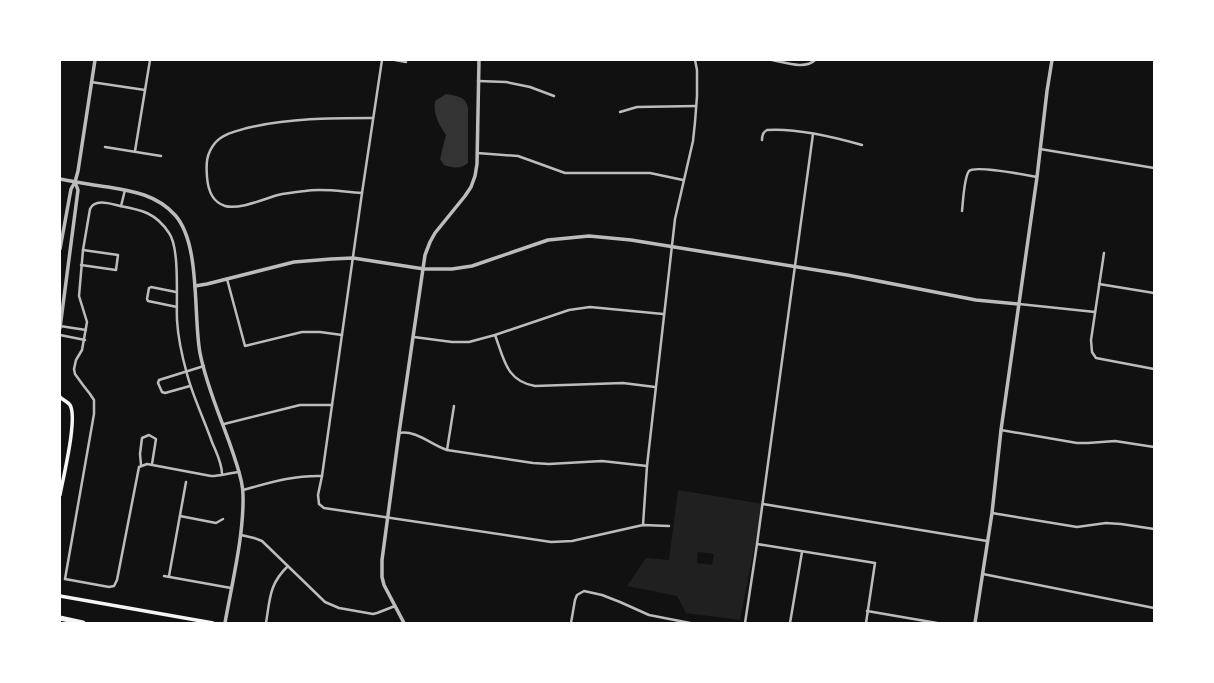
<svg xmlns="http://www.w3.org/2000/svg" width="1214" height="683" font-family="'Space Grotesk',sans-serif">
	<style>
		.green { fill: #202020; fill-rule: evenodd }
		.water { fill: #333 }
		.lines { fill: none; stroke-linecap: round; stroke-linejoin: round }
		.minor { stroke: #bcbcbc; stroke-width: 2.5 }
		.tertiary { stroke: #bcbcbc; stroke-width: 3.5 }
		.secondary { stroke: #f5f5f5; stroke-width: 3.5 }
		.motorway { stroke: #f5f5f5; stroke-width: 5 }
	</style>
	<rect width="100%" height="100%" fill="#111"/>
	<!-- green -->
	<path class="green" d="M678,490l85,14 -23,116 -54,-7 -9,-17 -50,-10 19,-28 23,2zM698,552l16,2 -2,11 -15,-2z"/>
	<!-- water -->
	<path class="water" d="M446,94c10,2 20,2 22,14v55c-7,6 -15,5 -24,2l-4,-6 6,-24c-7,-10 -13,-21 -11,-34z"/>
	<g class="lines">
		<!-- minor -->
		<g class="minor">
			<polyline points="382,60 362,193 322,476 318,495 319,504 324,508 551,542 572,541 643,525 669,526"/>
			<polyline points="395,60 406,62"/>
			<path d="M772,60c12,2 33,10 43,0"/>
			<polyline points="478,81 506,82 530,87 554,96"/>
			<polyline points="91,82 145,90"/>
			<polyline points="620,112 637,107 696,106"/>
			<path d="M762,140c0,-4 1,-8 5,-10 29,-2 67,7 95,15"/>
			<polyline points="105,147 161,156"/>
			<polyline points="1040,149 1154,168"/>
			<polyline points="135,151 150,60"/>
			<polyline points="477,153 518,156 565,173 650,173 683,180"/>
			<path d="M362,193c-19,-1 -39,-5 -57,-2 -9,1 -19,2 -27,4 -14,4 -39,15 -53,11 -13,-4 -17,-16 -18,-29 -1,-13 -1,-23 8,-34 8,-9 21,-12 32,-15 42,-10 83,-10 126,-10"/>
			<polyline points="121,206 125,190"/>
			<path d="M962,211c1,-8 2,-34 7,-40 6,-6 57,4 68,6"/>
			<polyline points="1104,253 1091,340 1092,352 1096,358 1154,369"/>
			<polyline points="81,265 116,270 118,255 83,250"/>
			<polyline points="227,279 245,346 302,332 320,332 342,335"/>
			<polyline points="1099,284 1154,293"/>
			<polyline points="176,292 151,287 149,288 147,299 148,301 177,307"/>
			<polyline points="1019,304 1095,312"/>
			<polyline points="60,326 86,330"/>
			<polyline points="60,335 85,340"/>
			<path d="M495,335c9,24 11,46 40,51l88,-3 32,4"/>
			<polyline points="414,337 452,342 469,342 495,335 569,310 590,307 663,314"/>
			<polyline points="190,386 165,393 162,392 158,383 159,380 204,366"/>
			<polyline points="224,424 300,405 332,405"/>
			<polyline points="1001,430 1077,443 1088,443 1115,441 1154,447"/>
			<path d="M399,433c18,-3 32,12 48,17l86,13 16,1 53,-3 45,5"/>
			<polyline points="447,450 454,406"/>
			<polyline points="141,465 140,454 142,438 149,435 156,439 152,464"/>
			<path d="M222,474c0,-11 -6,-22 -10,-32 -8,-23 -19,-45 -25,-68 -5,-18 -9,-36 -10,-54 -1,-21 3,-72 -8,-87 -13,-20 -27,-23 -49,-27 -9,-2 -25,-8 -30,3l-7,41 -4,46 8,26 -5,28 -6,10 -2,9 1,5 8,11 7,9 4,6v14l-29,165 44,8 5,-1 3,-6 22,-113 8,-3 64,12c9,0 18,-3 28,-4"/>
			<path d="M243,490c26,-7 51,-15 79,-14"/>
			<polyline points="763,504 987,541"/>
			<polyline points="992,513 1077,527 1106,523 1121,524 1154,529"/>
			<polyline points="180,516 216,523 223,519"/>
			<polyline points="643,525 647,466 675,219 693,141 695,122 697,96 697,70 695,60"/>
			<polyline points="241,535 254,538 262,541 325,602 339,608 373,614 377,613 395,606"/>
			<polyline points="757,544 875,563 866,623"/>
			<polyline points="983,574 1154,608"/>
			<polyline points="164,576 231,588"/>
			<polyline points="169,576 186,482"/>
			<polyline points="867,611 937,623"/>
			<path d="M266,623c4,-24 3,-39 22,-57"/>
			<polyline points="571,623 575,600 577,595 584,591 602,595 620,602 649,615 690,623"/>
			<polyline points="745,623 757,544 813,134"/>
			<polyline points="790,623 802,552"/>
		</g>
		<!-- tertiary -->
		<g class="tertiary">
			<path d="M60,179c16,3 32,6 48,8 25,4 49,8 67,28 26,29 18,101 25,138 7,36 23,69 34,103 4,13 9,25 9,39 1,40 -11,88 -18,128"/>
			<polyline points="60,249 71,189 75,182 78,171 95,60"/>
			<polyline points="195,286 207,284 294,262 331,259 353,258 424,269 452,269 472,266 548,240 589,236 631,240 847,275 976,300 1018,304"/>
			<polyline points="60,328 78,190 75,182"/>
			<polyline points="404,623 384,585 382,577 382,560 399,433 425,255 430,242 435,233 465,196 471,187 475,176 477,164 479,60"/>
			<polyline points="975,623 992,513 1001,430 1037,177 1047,91 1052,60"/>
		</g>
		<!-- secondary -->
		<g class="secondary">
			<path d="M60,397c3,3 8,5 10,8 8,13 -7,73 -10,90"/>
			<polyline points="60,596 213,623"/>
		</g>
		<!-- motorway -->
		<polyline class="motorway" points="60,618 83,623"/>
	</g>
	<!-- border -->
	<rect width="1214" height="683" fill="none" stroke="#ffffff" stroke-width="122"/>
</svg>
